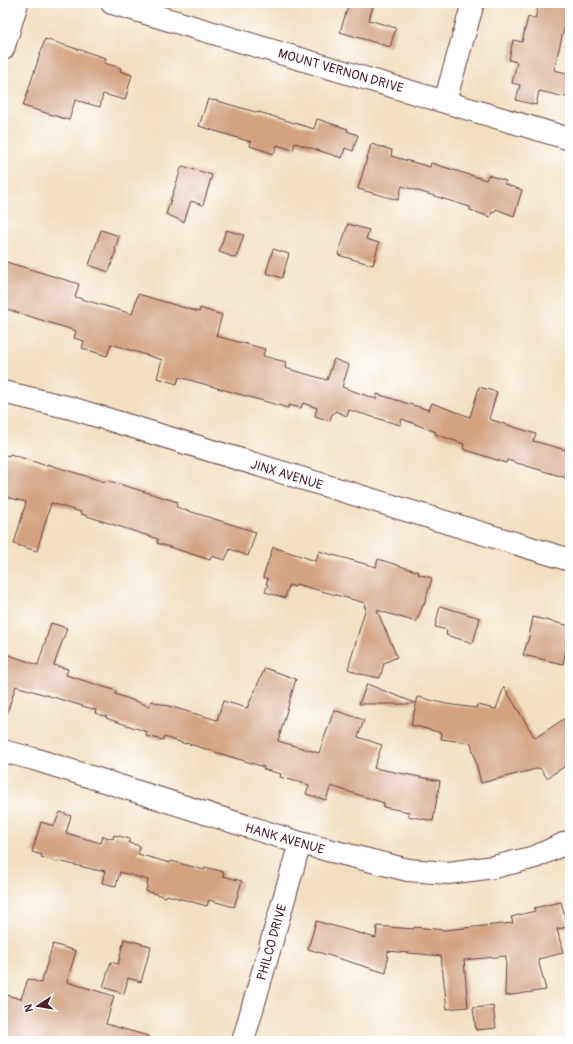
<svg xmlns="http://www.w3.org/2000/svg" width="573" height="1044" font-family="Pangolin,sans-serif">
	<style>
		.building { fill: #d3a281 }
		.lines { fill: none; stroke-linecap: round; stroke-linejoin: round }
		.minor-casing { stroke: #633c41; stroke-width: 24 }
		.minor { stroke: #fff; stroke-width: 22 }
		.labels { text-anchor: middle; stroke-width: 3; stroke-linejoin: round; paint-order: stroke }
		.street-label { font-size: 13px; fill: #4a1f2b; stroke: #fff }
	</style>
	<rect width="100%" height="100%" fill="#fff"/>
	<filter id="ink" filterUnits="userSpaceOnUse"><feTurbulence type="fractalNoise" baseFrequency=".025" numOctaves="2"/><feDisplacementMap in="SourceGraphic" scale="8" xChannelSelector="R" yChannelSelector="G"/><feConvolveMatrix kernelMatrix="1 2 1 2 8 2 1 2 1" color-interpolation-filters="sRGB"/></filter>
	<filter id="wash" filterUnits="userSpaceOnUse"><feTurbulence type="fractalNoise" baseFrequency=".012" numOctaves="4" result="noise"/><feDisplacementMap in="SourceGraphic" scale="16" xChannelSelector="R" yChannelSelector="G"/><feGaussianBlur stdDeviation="0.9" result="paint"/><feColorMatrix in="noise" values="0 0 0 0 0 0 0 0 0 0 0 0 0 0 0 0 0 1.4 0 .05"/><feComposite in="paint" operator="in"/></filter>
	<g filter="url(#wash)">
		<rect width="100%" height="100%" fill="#f1e0c0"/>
		<g id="blocks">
			<!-- building -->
			<g class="building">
				<polygon points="349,3 374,3 369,20 396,28 390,47 340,32"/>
				<polygon points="539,3 570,3 554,70 570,74 570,98 539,91 536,105 516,100 520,85 512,83 517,62 509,60 513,40 522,42 528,17 535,19"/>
				<polygon points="45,39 106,58 104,63 121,68 120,71 132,75 125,100 103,94 100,107 75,100 69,120 23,106"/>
				<polygon points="208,99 214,101 214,100 259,113 259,112 314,129 317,119 348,129 347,131 358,135 353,151 345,148 342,158 295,143 293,150 277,145 274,154 250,146 251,142 199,126"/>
				<polygon points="371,144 392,150 391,156 430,167 431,163 486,180 488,175 506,181 504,184 522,190 514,216 496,209 494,213 492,212 490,217 470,210 470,207 402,186 398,200 358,189"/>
				<polygon points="182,166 212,175 203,205 191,201 184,222 166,214"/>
				<polygon points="348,224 369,230 366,239 379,243 373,265 338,255"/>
				<polygon points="101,230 119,236 115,249 116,250 109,272 89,265"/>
				<polygon points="226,230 244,235 236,258 219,252"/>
				<polygon points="273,249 289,254 282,278 266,273"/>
				<polygon points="3,261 79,284 75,297 132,314 138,294 199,312 200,308 222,315 216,336 265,349 263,356 286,362 285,368 327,380 334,359 349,365 342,387 376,399 377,394 429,410 432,403 470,417 479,387 497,392 489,419 536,434 533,441 570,451 570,479 507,460 506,463 463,449 464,444 435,434 436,432 402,419 400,425 349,410 347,416 335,411 333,414 332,414 330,421 315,416 317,408 303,403 301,408 289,405 288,408 179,377 177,384 157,378 162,360 111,344 107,356 82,348 84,341 74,338 76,331 3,308"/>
				<polygon points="3,454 9,456 10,454 47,466 47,464 105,482 106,480 178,502 176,507 256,532 248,556 230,549 225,560 211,556 210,560 157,543 158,539 81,514 81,512 51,503 37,551 14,544 26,502 3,496"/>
				<polygon points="273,547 316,561 319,551 376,567 378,559 419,572 418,574 432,578 424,605 423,605 416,622 377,610 397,657 384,663 380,678 360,674 348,669 366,607 364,607 365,603 296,584 295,587 289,585 285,598 265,592 268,584 266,584 268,579 263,577"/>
				<polygon points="440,606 480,618 473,643 446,635 447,630 435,627"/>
				<polygon points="533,617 570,626 563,664 523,655 529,637"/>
				<polygon points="51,623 67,628 54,665 68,669 66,675 117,691 115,694 149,706 151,701 217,720 223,701 247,708 265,668 296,679 278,741 319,753 334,710 364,720 358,737 382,745 374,768 440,781 433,821 408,816 409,812 383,807 384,803 331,786 326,800 306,794 309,785 280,777 281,774 263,769 264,767 186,743 186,744 164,737 163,740 146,736 147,732 106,718 107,717 95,713 96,710 16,686 6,716 3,716 3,653 38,665"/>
				<polygon points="367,684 415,703 414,704 359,704"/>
				<polygon points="504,687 535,738 570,715 570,763 547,778 540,768 481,783 471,743 441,739 442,733 411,725 418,697 446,704 476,708 477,705 496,709"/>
				<polygon points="60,812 71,816 66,833 101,843 103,836 113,839 114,835 130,839 129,843 140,846 138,854 170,863 171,861 205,870 205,867 224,872 223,876 242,881 234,907 209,900 207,906 167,895 166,897 146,891 148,880 120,872 116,886 102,883 105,871 101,870 100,871 58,861 57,862 41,857 42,855 32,852 41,822 54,826"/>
				<polygon points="561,902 568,927 557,929 563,953 538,959 546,990 505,996 506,956 464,960 468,1007 447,1009 441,956 388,951 386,973 308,949 316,921 376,938 377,926 414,929 414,927 445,930 513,923 511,917 535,911 534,908"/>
				<polygon points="124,939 151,946 141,982 128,978 124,994 103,987 111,962 118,964"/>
				<polygon points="53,944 76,951 67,982 114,996 106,1024 148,1036 147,1041 13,1041 3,1038 3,994 21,999 28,979 41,983"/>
				<polygon points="493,1006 496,1028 476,1030 473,1008"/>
			</g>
		</g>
	</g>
	<g filter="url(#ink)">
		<use href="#blocks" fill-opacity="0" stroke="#633c41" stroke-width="1"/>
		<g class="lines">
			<!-- minor casing -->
			<g class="minor-casing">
				<g id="minor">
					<polyline points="112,3 570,139"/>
					<polyline points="3,49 17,3"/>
					<polyline points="445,101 473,3"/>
					<polyline points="3,392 71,408 570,560"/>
					<polyline points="3,751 34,759 300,843 408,870 448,873 494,867 535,857 570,841"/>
					<polyline points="243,1041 300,843"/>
				</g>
			</g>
			<!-- minor -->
			<use href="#minor" class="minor"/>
		</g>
	</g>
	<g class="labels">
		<!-- street labels -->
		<g class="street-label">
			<text transform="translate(341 70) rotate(16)" y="5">MOUNT VERNON DRIVE</text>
			<text transform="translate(287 474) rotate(17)" y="5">JINX AVENUE</text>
			<text transform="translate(285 838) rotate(16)" y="5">HANK AVENUE</text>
			<text transform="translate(271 942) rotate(-74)" y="5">PHILCO DRIVE</text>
		</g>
	</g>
	<!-- margin -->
	<rect width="573" height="1044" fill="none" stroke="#fff" stroke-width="16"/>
	<!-- north arrow -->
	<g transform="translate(38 1006) rotate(258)" stroke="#ffffff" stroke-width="3" paint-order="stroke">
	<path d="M0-3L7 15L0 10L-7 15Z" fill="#4a1f2b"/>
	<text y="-6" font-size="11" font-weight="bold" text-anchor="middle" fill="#4a1f2b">N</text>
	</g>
</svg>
